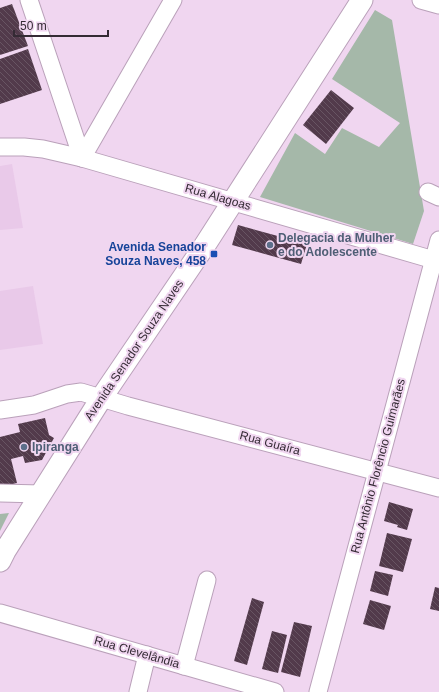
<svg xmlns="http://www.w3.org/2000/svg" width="439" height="692" font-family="Arial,sans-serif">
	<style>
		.built { fill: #e9c9e9 }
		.green { fill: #a5b8a9 }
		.building { fill: url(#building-back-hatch) }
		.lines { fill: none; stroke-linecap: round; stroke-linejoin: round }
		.minor-casing { stroke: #baa1ba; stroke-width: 19 }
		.major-casing { stroke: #baa1ba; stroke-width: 23 }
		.minor { stroke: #fff; stroke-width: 17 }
		.major { stroke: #fff; stroke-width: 21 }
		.service-dot { fill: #5c6f8a; stroke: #f0d6f0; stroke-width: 1.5 }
		.transit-dot { fill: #1a4fb4; stroke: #f0d6f0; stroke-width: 1.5 }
		.labels { text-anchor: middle; stroke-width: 4; stroke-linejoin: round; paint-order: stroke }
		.street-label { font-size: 12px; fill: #342a34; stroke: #f0d6f0 }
		.service-label { font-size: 12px; font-weight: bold; fill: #4e5e75; stroke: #f0d6f0; text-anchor: start }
		.transit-label { font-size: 12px; font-weight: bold; fill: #164399; stroke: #f0d6f0; text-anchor: end }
	</style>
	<defs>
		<pattern id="building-back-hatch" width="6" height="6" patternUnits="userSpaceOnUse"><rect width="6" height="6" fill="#523a4b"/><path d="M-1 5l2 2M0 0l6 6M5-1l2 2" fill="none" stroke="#685563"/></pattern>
	</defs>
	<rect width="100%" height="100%" fill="#f0d6f0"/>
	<!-- built -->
	<g class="built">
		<polygon points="12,164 23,228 0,230 0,166"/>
		<polygon points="33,286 43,344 0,350 0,291"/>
	</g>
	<!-- green -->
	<g class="green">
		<polygon points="375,10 392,20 424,211 413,244 260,197 295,133 325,154 342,128 379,147 400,123 332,79"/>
		<polygon points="9,513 0,531 0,514"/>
	</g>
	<!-- building -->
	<g class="building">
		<polygon points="12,4 28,46 0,55 0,8"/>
		<polygon points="28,49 42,90 0,104 0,59"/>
		<polygon points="331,90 354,108 326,144 303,125"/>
		<polygon points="238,225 307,244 301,264 232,245"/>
		<polygon points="45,418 49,435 54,438 42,460 25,463 23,456 11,459 17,483 0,487 0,437 20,432 18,424"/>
		<polygon points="389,502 413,509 407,530 397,527 398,525 384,521"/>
		<polygon points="387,533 412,539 403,572 379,566"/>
		<polygon points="375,571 393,575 388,596 370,591"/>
		<polygon points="435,587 439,588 439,611 430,609"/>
		<polygon points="252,598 264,602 247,665 234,661"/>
		<polygon points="370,600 391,606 384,630 363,624"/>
		<polygon points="294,622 312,626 300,677 281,672"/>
		<polygon points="272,631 287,635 278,673 262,669"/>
	</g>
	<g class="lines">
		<!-- minor casing -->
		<g class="minor-casing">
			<g id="minor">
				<polyline points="29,0 82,158"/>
				<polyline points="421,0 439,5"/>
				<polyline points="0,147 24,147 43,149 82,158 434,260"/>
				<polyline points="82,158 173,0"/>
				<polyline points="428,192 439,197"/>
				<polyline points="0,410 34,405 67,394 81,392 128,406 439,488"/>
				<polyline points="0,493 41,494"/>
				<polyline points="0,613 275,692"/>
				<polyline points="184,666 207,580"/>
				<polyline points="138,692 147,655"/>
				<polyline points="318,692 439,240"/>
			</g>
		</g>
		<!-- major casing -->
		<g class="major-casing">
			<polyline id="major" points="0,561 5,551 102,397 205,245 362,0"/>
		</g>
		<!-- minor -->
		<use href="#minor" class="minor"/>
		<!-- major -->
		<use href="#major" class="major"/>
	</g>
	<!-- markers -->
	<g class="service-dot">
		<circle cx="270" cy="245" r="4"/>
		<circle cx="24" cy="447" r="4"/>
	</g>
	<rect class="transit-dot" x="210" y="250" width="8" height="8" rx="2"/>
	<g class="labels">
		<!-- street labels -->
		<g class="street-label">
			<text transform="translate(218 197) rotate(16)" y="4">Rua Alagoas</text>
			<text transform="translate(134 350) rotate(-56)" y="4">Avenida Senador Souza Naves</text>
			<text transform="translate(270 443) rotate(15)" y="4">Rua Guaíra</text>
			<text transform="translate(378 466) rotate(-75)" y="4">Rua Antônio Florêncio Guimarães</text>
			<text transform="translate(137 652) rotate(16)" y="4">Rua Clevelândia</text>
		</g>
		<!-- service labels -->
		<g class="service-label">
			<text x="278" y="242">Delegacia da Mulher<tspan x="278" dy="14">e do Adolescente</tspan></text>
			<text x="32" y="451">Ipiranga</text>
		</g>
		<!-- transit labels -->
		<g class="transit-label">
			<text x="206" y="251">Avenida Senador<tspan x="206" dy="14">Souza Naves, 458</tspan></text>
		</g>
	</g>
	<!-- scale -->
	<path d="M14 30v6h94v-6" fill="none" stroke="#342a34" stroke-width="2"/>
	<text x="20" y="30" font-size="12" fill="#342a34" stroke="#f0d6f0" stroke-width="3" paint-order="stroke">50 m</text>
</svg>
